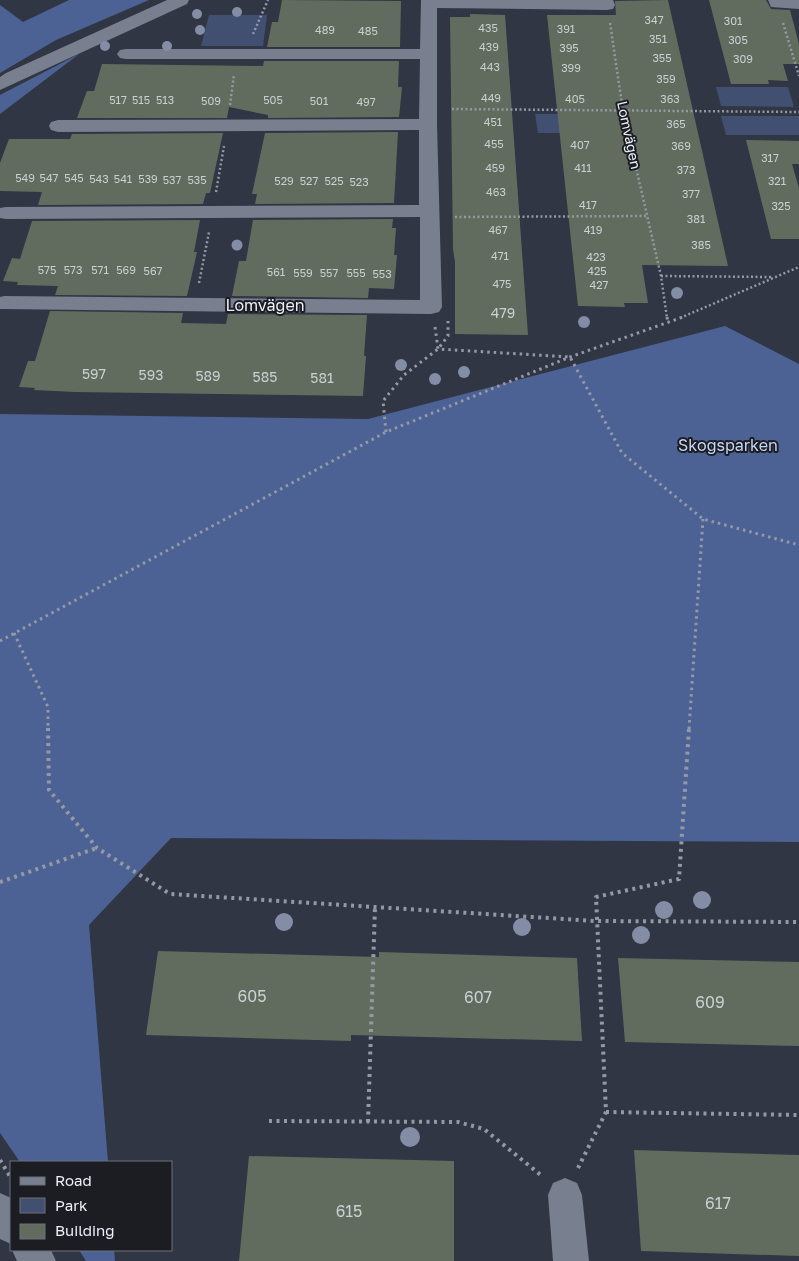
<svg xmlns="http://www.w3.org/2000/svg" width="799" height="1261" font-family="'Golos Text',sans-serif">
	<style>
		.green { fill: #414f70 }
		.forest { fill: #4c6295 }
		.building { fill: #626c5e }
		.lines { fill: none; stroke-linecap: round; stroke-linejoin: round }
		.path-far2 { stroke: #9499a4; stroke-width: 2.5; stroke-dasharray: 2 2.5; stroke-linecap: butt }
		.path-far1 { stroke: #9499a4; stroke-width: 3; stroke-dasharray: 2.5 4; stroke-linecap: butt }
		.path { stroke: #9499a4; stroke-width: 4; stroke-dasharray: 3 4.5; stroke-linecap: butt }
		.minor { fill: #787f8e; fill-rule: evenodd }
		.tree { fill: #838da5 }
		.labels { text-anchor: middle; stroke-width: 4; stroke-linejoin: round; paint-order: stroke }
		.far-number-label { font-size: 11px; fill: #cacfd2 }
		.far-street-label { font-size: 14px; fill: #ecf0f8; stroke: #1b1d23 }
		.number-label { font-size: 14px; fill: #cacfd2 }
		.street-label { font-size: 16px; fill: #ecf0f8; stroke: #1b1d23 }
		.park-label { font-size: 16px; fill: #c7d5f5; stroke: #1b1d23 }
		.near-number-label { font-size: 16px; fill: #cacfd2 }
	</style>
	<rect width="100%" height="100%" fill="#303643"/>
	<!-- green -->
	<g class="green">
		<polygon points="209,15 267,15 263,46 201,46"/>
		<polygon points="716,87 788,87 794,107 721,106"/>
		<polygon points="535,114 591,114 594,133 538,133"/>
		<polygon points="721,116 799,116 799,135 726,135"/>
	</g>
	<!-- forest -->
	<g class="forest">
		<polygon points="69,0 149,0 56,40 0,73 0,5 23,22"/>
		<polygon points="79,54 0,114 0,95"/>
		<polygon points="725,326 799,364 799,842 171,838 89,925 108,1162 20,1162 0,1133 0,414 368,419"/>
		<polygon points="79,1250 114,1250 115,1261 86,1261"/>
	</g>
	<!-- building -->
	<g class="building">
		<polygon points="282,0 401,1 400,47 267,47 272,22 278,22"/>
		<polygon points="668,0 728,266 642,265 648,303 624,303 625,307 578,306 547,15 616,15 615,1"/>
		<polygon points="709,0 766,0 771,9 790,10 799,44 799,64 783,64 788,81 768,80 769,84 731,84"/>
		<polygon points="470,14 505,15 528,335 455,334 455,262 453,249 450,17 470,17"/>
		<polygon points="264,61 399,61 398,87 402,87 399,117 268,118 268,115 229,107 227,118 77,118 87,91 94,91 102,64 263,66"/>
		<polygon points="398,132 394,203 255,204 257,194 252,194 265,133"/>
		<polygon points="223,133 210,193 206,193 203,204 38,205 42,192 0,191 0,163 9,139 70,139 72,134"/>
		<polygon points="746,140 799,141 799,164 792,164 799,188 799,239 771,239"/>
		<polygon points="393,219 392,228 396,228 394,255 397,255 394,289 369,288 368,298 232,296 239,261 246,261 253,220"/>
		<polygon points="200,220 194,252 197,252 187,296 55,295 58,286 17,285 18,282 3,281 12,258 20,259 32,221"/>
		<polygon points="50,311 183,313 181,323 226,324 228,314 367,315 364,356 366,356 363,396 75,392 34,390 35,388 19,387 28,361 35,361"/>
		<polygon points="158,951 379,957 379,952 577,958 582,1041 351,1035 351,1041 146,1035"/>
		<polygon points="618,958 799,962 799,1046 625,1042"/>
		<polygon points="634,1150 799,1155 799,1256 641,1251"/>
		<polygon points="249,1156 454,1161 454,1261 239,1261"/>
	</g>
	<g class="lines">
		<!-- path-far2 -->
		<g class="path-far2">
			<polyline points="610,23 623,111 661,276 667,318"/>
			<polyline points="783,23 799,76"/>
			<polyline points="253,34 268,0"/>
			<polyline points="230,105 234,74"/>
			<polyline points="452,109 799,112"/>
			<polyline points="216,192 224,146"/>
			<polyline points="455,217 647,216"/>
			<polyline points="661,276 771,277"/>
			<polyline points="199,283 209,232"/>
			<polyline points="680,318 799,267"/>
		</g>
		<!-- path-far1 -->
		<g class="path-far1">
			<polyline points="667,317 668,323"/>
			<polyline points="435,327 438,349 570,357 622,453 703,519 799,545"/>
			<polyline points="386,432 383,401 404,375 438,349 448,336 448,321"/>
			<polyline points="14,633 48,707 48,729"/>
			<polyline points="0,641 386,432 570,357 683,317"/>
			<polyline points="689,729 703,519"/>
		</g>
		<!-- path -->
		<g class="path">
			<polyline points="48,728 49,790 97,848 170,894 595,921 799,922"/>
			<polyline points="0,882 97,848"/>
			<polyline points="606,1112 799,1115"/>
			<polyline points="269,1121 458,1122 484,1129 542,1176"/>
			<polyline points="368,1122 375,907"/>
			<polyline points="0,1160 11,1178"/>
			<polyline points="578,1168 606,1112 596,897 679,879 689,728"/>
		</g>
		<!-- minor -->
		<g class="minor">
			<polygon points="167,0 189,0 187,4 0,90 0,77 6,73"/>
			<polygon points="421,0 613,0 615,5 613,9 607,10 437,8 437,124 442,307 439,312 431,314 0,309 0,297 4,296 420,300 420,217 6,219 0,218 0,208 6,207 419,205 419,130 58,132 51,130 49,126 51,122 58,120 419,119 420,59 126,59 120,58 117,54 120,50 126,49 420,49"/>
			<polygon points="768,0 799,0 799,9 771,7"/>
			<polygon points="565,1178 577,1183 582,1195 589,1261 553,1261 548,1195 553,1183"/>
			<polygon points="0,1193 11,1198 11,1244 0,1239"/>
			<polygon points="12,1250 51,1250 56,1261 17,1261"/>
		</g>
	</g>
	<!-- trees -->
	<g class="tree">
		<circle cx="237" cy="12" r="5"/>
		<circle cx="197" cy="14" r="5"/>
		<circle cx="200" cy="30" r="5"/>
		<circle cx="105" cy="46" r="5"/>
		<circle cx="167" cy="46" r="5"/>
		<circle cx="237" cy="245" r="5.5"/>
		<circle cx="677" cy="293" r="6"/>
		<circle cx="584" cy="322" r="6"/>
		<circle cx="401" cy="365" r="6"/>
		<circle cx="464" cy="372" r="6"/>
		<circle cx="435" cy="379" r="6"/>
		<circle cx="702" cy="900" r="9"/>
		<circle cx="664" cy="910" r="9"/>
		<circle cx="284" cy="922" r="9"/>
		<circle cx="522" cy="927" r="9"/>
		<circle cx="641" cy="935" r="9"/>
		<circle cx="410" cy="1137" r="10"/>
	</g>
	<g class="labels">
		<!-- far-number labels -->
		<g class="far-number-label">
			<text x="654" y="24">347</text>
			<text x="733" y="25">301</text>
			<text x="488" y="32">435</text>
			<text x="566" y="33">391</text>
			<text x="325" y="34">489</text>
			<text x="368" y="35">485</text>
			<text x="658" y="43">351</text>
			<text x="738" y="44">305</text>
			<text x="489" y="51">439</text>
			<text x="569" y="52">395</text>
			<text x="662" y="62">355</text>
			<text x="743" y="63">309</text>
			<text x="490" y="71">443</text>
			<text x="571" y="72">399</text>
			<text x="666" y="83">359</text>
			<text x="491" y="102">449</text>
			<text x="575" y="103">405</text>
			<text x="670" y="103">363</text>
			<text x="118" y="104">517</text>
			<text x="141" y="104">515</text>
			<text x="165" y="104">513</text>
			<text x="273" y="104">505</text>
			<text x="211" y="105">509</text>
			<text x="319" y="105">501</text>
			<text x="366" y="106">497</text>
			<text x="493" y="126">451</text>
			<text x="676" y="128">365</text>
			<text x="494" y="148">455</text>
			<text x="580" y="149">407</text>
			<text x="681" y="150">369</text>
			<text x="770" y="162">317</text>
			<text x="495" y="172">459</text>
			<text x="583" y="172">411</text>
			<text x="686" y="174">373</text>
			<text x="25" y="182">549</text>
			<text x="49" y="182">547</text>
			<text x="74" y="182">545</text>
			<text x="99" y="183">543</text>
			<text x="123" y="183">541</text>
			<text x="148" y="183">539</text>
			<text x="172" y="184">537</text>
			<text x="197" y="184">535</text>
			<text x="284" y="185">529</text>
			<text x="309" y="185">527</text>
			<text x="334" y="185">525</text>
			<text x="777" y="185">321</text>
			<text x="359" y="186">523</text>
			<text x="496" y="196">463</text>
			<text x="691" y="198">377</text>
			<text x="588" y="209">417</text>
			<text x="781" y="210">325</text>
			<text x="696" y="223">381</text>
			<text x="498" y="234">467</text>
			<text x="593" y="234">419</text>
			<text x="701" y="249">385</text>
			<text x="500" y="260">471</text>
			<text x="596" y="261">423</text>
			<text x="47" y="274">575</text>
			<text x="73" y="274">573</text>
			<text x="100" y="274">571</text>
			<text x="126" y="274">569</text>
			<text x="153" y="275">567</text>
			<text x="597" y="275">425</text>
			<text x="276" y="276">561</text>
			<text x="303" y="277">559</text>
			<text x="329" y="277">557</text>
			<text x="356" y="277">555</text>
			<text x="382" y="278">553</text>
			<text x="502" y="288">475</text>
			<text x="599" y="289">427</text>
		</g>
		<!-- far-street labels -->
		<g class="far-street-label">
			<text transform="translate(629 135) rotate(78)" y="5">Lomvägen</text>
		</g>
		<!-- number labels -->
		<g class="number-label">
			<text x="503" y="318">479</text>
			<text x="94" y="379">597</text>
			<text x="151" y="380">593</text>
			<text x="208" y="381">589</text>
			<text x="265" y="382">585</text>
			<text x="322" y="383">581</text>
		</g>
		<!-- street labels -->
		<g class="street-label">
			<text x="265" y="311">Lomvägen</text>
		</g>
		<!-- park labels -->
		<g class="park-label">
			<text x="728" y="451">Skogsparken</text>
		</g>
		<!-- near-number labels -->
		<g class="near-number-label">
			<text x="252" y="1002">605</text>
			<text x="478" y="1003">607</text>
			<text x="710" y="1008">609</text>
			<text x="718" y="1209">617</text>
			<text x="349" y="1217">615</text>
		</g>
	</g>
	<!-- legend -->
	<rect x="10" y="1161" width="162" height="90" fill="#1b1d23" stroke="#6f7178"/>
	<rect x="20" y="1177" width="25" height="8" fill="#787f8e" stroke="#6f7178"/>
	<text x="55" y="1186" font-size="15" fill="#ecf0f8">Road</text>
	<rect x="20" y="1198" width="25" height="15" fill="#414f70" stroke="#6f7178"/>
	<text x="55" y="1211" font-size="15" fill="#ecf0f8">Park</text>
	<rect x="20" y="1224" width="25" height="15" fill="#626c5e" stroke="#6f7178"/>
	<text x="55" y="1236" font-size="15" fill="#ecf0f8">Building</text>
</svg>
